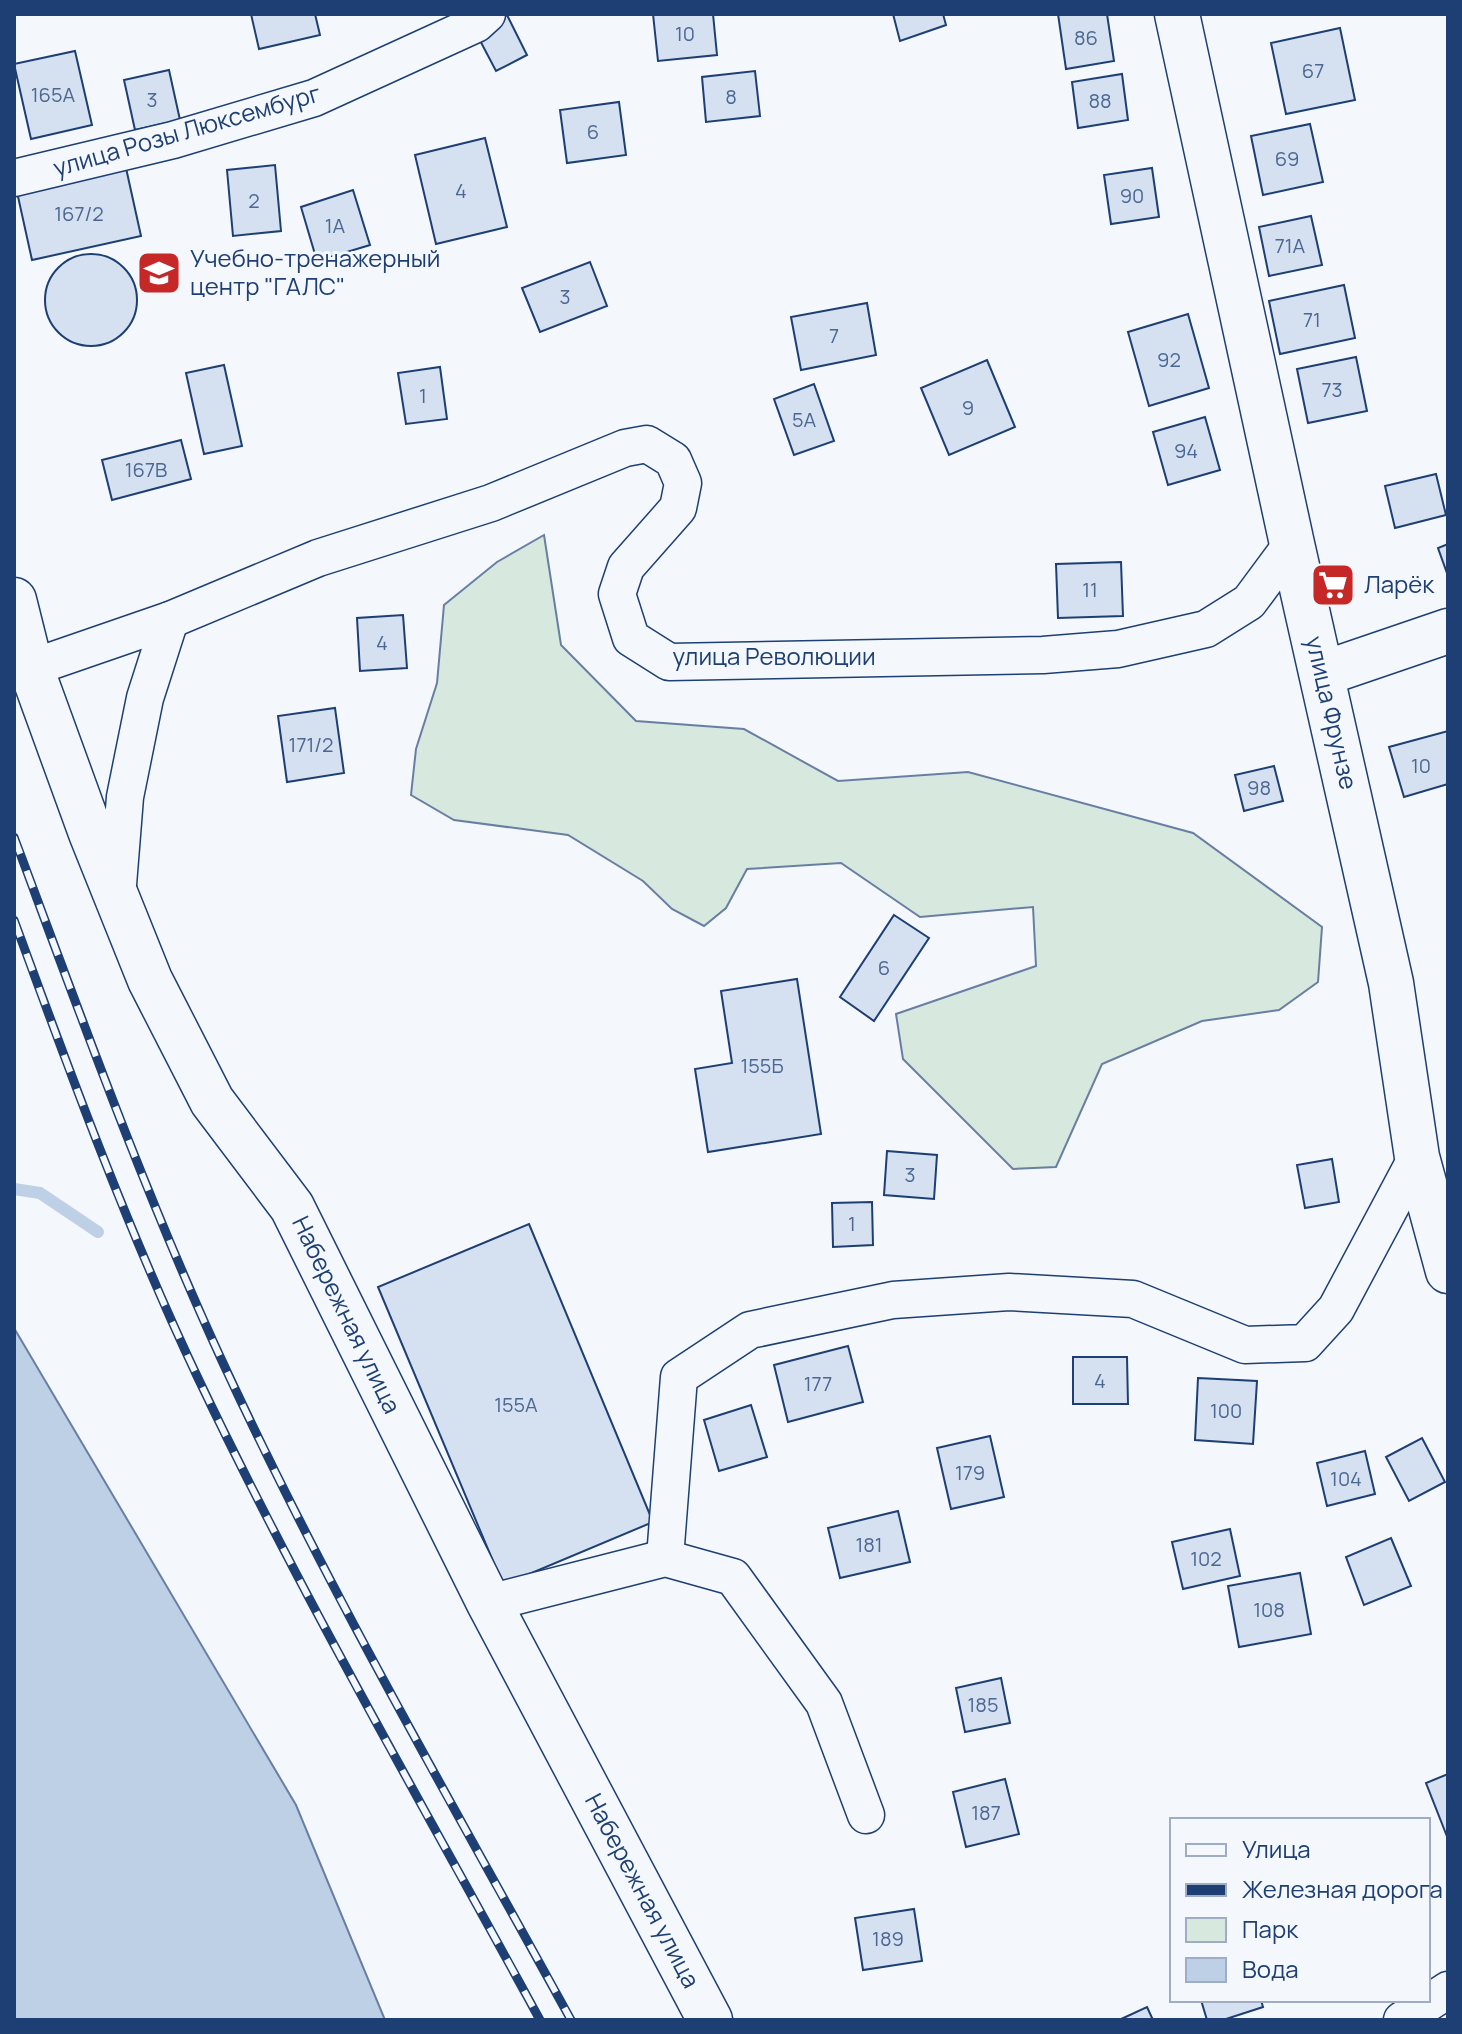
<svg xmlns="http://www.w3.org/2000/svg" width="1462" height="2034" font-family="Manrope,sans-serif">
	<style>
		.green { fill: #d7e8df; stroke: #687fa3; stroke-width: 2 }
		.water { fill: #bed0e5; stroke: #687fa3; stroke-width: 2 }
		.lines { fill: none; stroke-linecap: round; stroke-linejoin: round }
		.stream { stroke: #bed0e5; stroke-width: 12 }
		.building { fill: #d5e0f0; stroke: #1d3f73; stroke-width: 2 }
		.street-casing { stroke: #1d3f73; stroke-width: 39 }
		.secondary-casing { stroke: #1d3f73; stroke-width: 47 }
		.street { stroke: #f4f7fb; stroke-width: 36 }
		.secondary { stroke: #f4f7fb; stroke-width: 44 }
		.rail-casing { stroke: #1d3f73; stroke-width: 9 }
		.rail { stroke: #f4f7fb; stroke-width: 6; stroke-dasharray: 18; stroke-linecap: butt }
		.labels { text-anchor: middle; stroke-width: 6; stroke-linejoin: round; paint-order: stroke }
		.number-label { font-size: 20px; fill: #4b6792 }
		.street-label { font-size: 24px; fill: #1d3f73; stroke: #f4f7fb }
		.poi-label { font-size: 24px; fill: #1d3f73; stroke: #f4f7fb; text-anchor: start }
	</style>
	<rect width="100%" height="100%" fill="#f4f7fb"/>
	<!-- green -->
	<polygon class="green" points="544,535 561,645 636,721 744,729 838,781 968,772 1193,833 1322,927 1318,982 1279,1010 1202,1021 1102,1064 1056,1167 1013,1169 903,1059 896,1014 1036,966 1033,907 920,917 841,863 747,869 726,908 704,926 672,909 643,881 568,835 454,820 411,795 416,749 437,683 444,605 497,562"/>
	<!-- water -->
	<polygon class="water" points="14,1328 296,1805 385,2020 14,2020"/>
	<g class="lines">
		<!-- stream -->
		<polyline class="stream" points="14,1189 40,1193 98,1232"/>
	</g>
	<!-- building -->
	<g class="building">
		<polygon points="251,14 315,14 320,35 259,49"/>
		<polygon points="653,14 713,14 717,55 658,61"/>
		<polygon points="893,14 943,14 946,25 900,41"/>
		<polygon points="1058,14 1107,14 1114,61 1066,69"/>
		<polygon points="507,15 527,55 496,71 475,31"/>
		<polygon points="1340,28 1355,100 1286,114 1271,43"/>
		<polygon points="75,51 92,125 31,139 14,64"/>
		<polygon points="169,70 180,120 135,130 124,80"/>
		<polygon points="755,71 760,116 706,122 702,77"/>
		<polygon points="1122,74 1128,120 1078,128 1072,82"/>
		<polygon points="619,102 626,155 567,163 560,110"/>
		<polygon points="1310,124 1323,182 1263,195 1251,136"/>
		<polygon points="485,138 507,227 436,244 415,155"/>
		<polygon points="275,165 281,231 233,236 227,170"/>
		<polygon points="126,168 141,236 32,260 17,192"/>
		<polygon points="1152,168 1159,217 1111,224 1104,175"/>
		<polygon points="353,190 370,245 317,261 301,207"/>
		<polygon points="1311,216 1322,265 1269,276 1259,227"/>
		<circle cx="91" cy="300" r="46"/>
		<polygon points="590,262 607,306 540,332 522,288"/>
		<polygon points="1344,285 1355,338 1280,354 1269,301"/>
		<polygon points="867,303 876,355 801,370 791,317"/>
		<polygon points="1188,314 1209,388 1149,406 1128,332"/>
		<polygon points="1356,357 1367,411 1308,423 1297,369"/>
		<polygon points="987,360 1015,427 949,455 921,388"/>
		<polygon points="224,365 242,446 204,454 186,373"/>
		<polygon points="440,367 447,419 406,424 398,373"/>
		<polygon points="814,384 834,441 794,455 774,399"/>
		<polygon points="1205,417 1220,470 1168,485 1153,432"/>
		<polygon points="181,440 191,479 112,500 102,460"/>
		<polygon points="1436,474 1446,515 1395,528 1385,486"/>
		<polygon points="1448,544 1448,576 1438,548"/>
		<polygon points="1121,562 1123,616 1058,618 1056,564"/>
		<polygon points="403,615 407,668 360,671 357,618"/>
		<polygon points="335,708 344,773 287,782 278,716"/>
		<polygon points="1448,731 1448,784 1404,797 1389,747"/>
		<polygon points="1274,766 1283,801 1244,811 1235,775"/>
		<polygon points="894,915 929,938 874,1021 840,997"/>
		<polygon points="797,979 821,1134 708,1152 695,1069 732,1063 721,991"/>
		<polygon points="887,1151 937,1155 934,1199 884,1195"/>
		<polygon points="1332,1159 1339,1202 1305,1208 1297,1165"/>
		<polygon points="872,1202 873,1245 833,1247 832,1203"/>
		<polygon points="529,1224 653,1522 503,1585 378,1287"/>
		<polygon points="848,1346 863,1402 788,1422 774,1365"/>
		<polygon points="1073,1357 1127,1357 1128,1404 1073,1404"/>
		<polygon points="1198,1378 1257,1381 1253,1444 1195,1440"/>
		<polygon points="751,1405 767,1457 719,1471 704,1420"/>
		<polygon points="990,1436 1004,1497 951,1509 937,1448"/>
		<polygon points="1422,1438 1445,1482 1409,1501 1386,1457"/>
		<polygon points="1365,1451 1375,1494 1327,1506 1317,1463"/>
		<polygon points="898,1511 910,1562 840,1578 828,1528"/>
		<polygon points="1230,1529 1240,1576 1183,1589 1172,1542"/>
		<polygon points="1391,1538 1411,1586 1364,1605 1346,1557"/>
		<polygon points="1300,1573 1311,1634 1239,1647 1228,1586"/>
		<polygon points="1001,1678 1010,1723 965,1732 956,1688"/>
		<polygon points="1448,1774 1448,1839 1426,1783"/>
		<polygon points="1005,1779 1019,1834 966,1847 953,1792"/>
		<polygon points="914,1909 922,1961 863,1970 855,1918"/>
		<polygon points="1201,2000 1261,2000 1263,2007 1223,2020 1207,2020"/>
		<polygon points="1147,2007 1153,2020 1119,2020"/>
	</g>
	<g class="lines">
		<!-- street casing -->
		<g class="street-casing">
			<g id="street">
				<polyline points="14,178 173,140 314,98 476,24 487,14"/>
				<polyline points="31,668 170,620 318,558 491,503 625,448 647,444 673,460 683,483 678,508 626,567 617,594 631,638 669,662 1043,655 1118,649 1206,629 1249,602 1292,544"/>
				<polyline points="117,897 125,797 145,698 170,620"/>
				<polyline points="665,1558 679,1377 750,1330 893,1300 1009,1292 1133,1299 1245,1345 1305,1343 1336,1309 1417,1157"/>
				<polyline points="489,1603 665,1558 733,1577 824,1703 866,1815"/>
				<polyline points="1402,2020 1448,1990"/>
			</g>
		</g>
		<!-- secondary casing -->
		<g class="secondary-casing">
			<g id="secondary">
				<polyline points="1177,14 1292,544 1391,983 1417,1157 1448,1271"/>
				<polyline points="14,600 31,668 91,833 150,980 212,1101 292,1207 489,1603 710,2020"/>
				<polyline points="1322,674 1448,631"/>
			</g>
		</g>
		<!-- street -->
		<use href="#street" class="street"/>
		<!-- secondary -->
		<use href="#secondary" class="secondary"/>
		<!-- rail casing -->
		<g class="rail-casing">
			<g id="rail">
				<path d="M14,837c66,177 130,355 209,526 104,225 229,440 348,657"/>
				<path d="M14,920c56,153 113,308 183,456 104,219 227,431 343,644"/>
			</g>
		</g>
		<!-- rail -->
		<use href="#rail" class="rail"/>
	</g>
	<!-- icons -->
	<defs>
		<g id="university-square" transform="scale(2.3)"><rect x="-9" y="-9" width="18" height="18" rx="4" fill="#c62828" stroke="#f4f7fb"/><path d="M0-5L7-2L0 1L-7-2ZM-4 1L0 2.5L4 1V4Q0 6-4 4Z" fill="#fff"/></g>
		<g id="supermarket-square" transform="scale(2.3)"><rect x="-9" y="-9" width="18" height="18" rx="4" fill="#c62828" stroke="#f4f7fb"/><path d="M-6-5.5h2.5l.6 2H6L4.5 2H-2.5L-4.4-4H-6ZM-1.5 3.2a1.3 1.3 0 1 0 .1 0ZM3 3.2a1.3 1.3 0 1 0 .1 0Z" fill="#fff"/></g>
	</defs>
	<g fill-rule="evenodd">
		<use href="#university-square" x="159" y="273"/>
		<use href="#supermarket-square" x="1333" y="585"/>
	</g>
	<g class="labels">
		<!-- number labels -->
		<g class="number-label">
			<text x="685" y="41">10</text>
			<text x="1086" y="45">86</text>
			<text x="1313" y="78">67</text>
			<text x="53" y="102">165А</text>
			<text x="731" y="104">8</text>
			<text x="152" y="107">3</text>
			<text x="1100" y="108">88</text>
			<text x="593" y="139">6</text>
			<text x="1287" y="166">69</text>
			<text x="461" y="198">4</text>
			<text x="1132" y="203">90</text>
			<text x="254" y="208">2</text>
			<text x="79" y="221">167/2</text>
			<text x="335" y="233">1А</text>
			<text x="1290" y="253">71А</text>
			<text x="565" y="304">3</text>
			<text x="1312" y="327">71</text>
			<text x="834" y="343">7</text>
			<text x="1169" y="367">92</text>
			<text x="1332" y="397">73</text>
			<text x="423" y="403">1</text>
			<text x="968" y="415">9</text>
			<text x="804" y="427">5А</text>
			<text x="1186" y="458">94</text>
			<text x="146" y="477">167В</text>
			<text x="1090" y="597">11</text>
			<text x="382" y="650">4</text>
			<text x="311" y="752">171/2</text>
			<text x="1421" y="773">10</text>
			<text x="1259" y="795">98</text>
			<text x="884" y="975">6</text>
			<text x="762" y="1073">155Б</text>
			<text x="910" y="1182">3</text>
			<text x="852" y="1231">1</text>
			<text x="1100" y="1388">4</text>
			<text x="818" y="1391">177</text>
			<text x="516" y="1412">155А</text>
			<text x="1226" y="1418">100</text>
			<text x="970" y="1480">179</text>
			<text x="1346" y="1486">104</text>
			<text x="869" y="1552">181</text>
			<text x="1206" y="1566">102</text>
			<text x="1269" y="1617">108</text>
			<text x="983" y="1712">185</text>
			<text x="986" y="1820">187</text>
			<text x="888" y="1946">189</text>
		</g>
		<!-- street labels -->
		<g class="street-label">
			<text transform="translate(187 131) rotate(-16)" y="8">улица Розы Люксембург</text>
			<text x="774" y="665">улица Революции</text>
			<text transform="translate(1331 713) rotate(77)" y="8">улица Фрунзе</text>
			<text transform="translate(346 1315) rotate(64)" y="8">Набережная улица</text>
			<text transform="translate(642 1891) rotate(62)" y="8">Набережная улица</text>
		</g>
		<!-- poi labels -->
		<g class="poi-label">
			<text x="190" y="267">Учебно-тренажерный<tspan x="190" dy="28">центр "ГАЛС"</tspan></text>
			<text x="1364" y="593">Ларёк</text>
		</g>
	</g>
	<!-- border -->
	<rect width="1462" height="2034" fill="none" stroke="#1d3f73" stroke-width="32"/>
	<!-- legend -->
	<rect x="1170" y="1818" width="260" height="184" fill="#f4f7fb" stroke="#9eadc5" stroke-width="2"/>
	<rect x="1186" y="1844" width="40" height="12" fill="#f4f7fb" stroke="#9eadc5" stroke-width="2"/>
	<text x="1242" y="1858" font-size="24" fill="#1d3f73">Улица</text>
	<rect x="1186" y="1884" width="40" height="12" fill="#1d3f73" stroke="#9eadc5" stroke-width="2"/>
	<text x="1242" y="1898" font-size="24" fill="#1d3f73">Железная дорога</text>
	<rect x="1186" y="1918" width="40" height="24" fill="#d7e8df" stroke="#9eadc5" stroke-width="2"/>
	<text x="1242" y="1938" font-size="24" fill="#1d3f73">Парк</text>
	<rect x="1186" y="1958" width="40" height="24" fill="#bed0e5" stroke="#9eadc5" stroke-width="2"/>
	<text x="1242" y="1978" font-size="24" fill="#1d3f73">Вода</text>
</svg>
